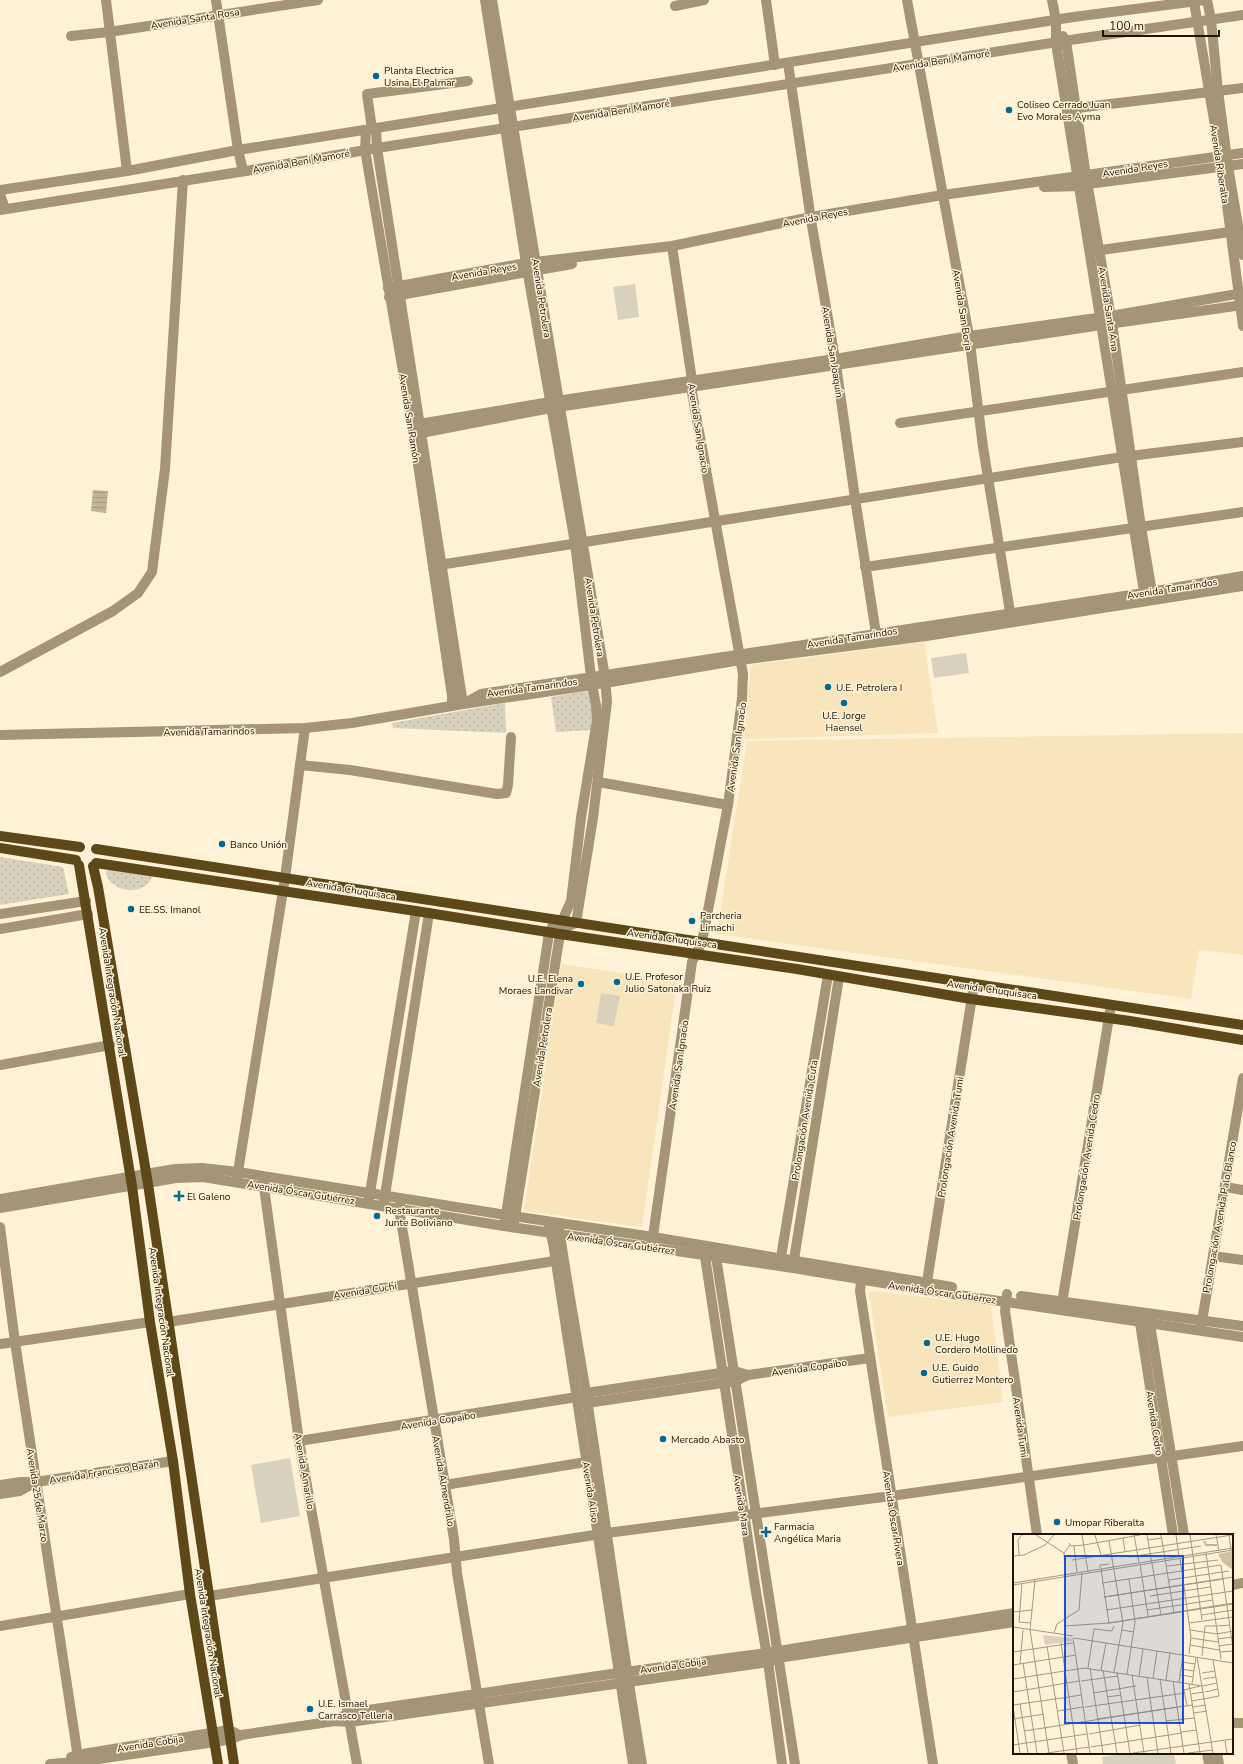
<svg xmlns="http://www.w3.org/2000/svg" width="1243" height="1764" font-family="'Nunito Sans',sans-serif">
	<style>
		.built { fill: #f8e5bb }
		.park { fill: url(#park-dots) }
		.pitch { fill: #d9d1bd }
		.water { fill: url(#water-rules) }
		.lines { fill: none; stroke-linecap: round; stroke-linejoin: round }
		.minor { stroke: #a39576; stroke-width: 10 }
		.major { stroke: #5d4918; stroke-width: 10 }
		.poi-dot { fill: #026a97; stroke: #fff2d6; stroke-width: 1.5 }
		.labels { text-anchor: middle; stroke-width: 3; stroke-linejoin: round; paint-order: stroke }
		.street-label { font-size: 10px; fill: #1a1508; stroke: #fff2d6 }
		.poi-label { font-size: 10px; fill: #1a1508; stroke: #fff2d6; text-anchor: start }
		.inset-river { fill: none; stroke: #c2b496; stroke-width: 2 }
		.inset-road { fill: none; stroke: #a39a84; stroke-width: 1 }
		.view { fill: #1d4ed8; fill-opacity: 0.15; stroke: #1d4ed8; stroke-width: 2 }
		.inset-edge { fill: none; stroke: #1a1508; stroke-width: 2 }
	</style>
	<defs>
		<pattern id="park-dots" width="8" height="8" patternUnits="userSpaceOnUse"><rect width="8" height="8" fill="#d9d1bd"/><path d="M2 2h.1M6 6h.1" fill="none" stroke="#bab3a1" stroke-width="1.8" stroke-linecap="round"/></pattern>
		<pattern id="water-rules" width="6" height="5" patternUnits="userSpaceOnUse"><rect width="6" height="5" fill="#c2b496"/><path d="M0 2.5h6" fill="none" stroke="#a69a80"/></pattern>
	</defs>
	<rect width="100%" height="100%" fill="#fff2d6"/>
	<!-- built -->
	<g class="built">
		<polygon points="924,642 938,733 744,739 751,665"/>
		<polygon points="1243,733 1243,955 1199,950 1191,999 717,934 747,741"/>
		<polygon points="561,964 677,981 642,1227 524,1211"/>
		<polygon points="872,1291 991,1305 1003,1402 888,1417 869,1293"/>
	</g>
	<!-- park -->
	<g class="park">
		<polygon points="586,691 589,692 593,707 591,730 556,732 551,697"/>
		<polygon points="505,703 506,733 393,728 392,723"/>
		<polygon points="0,857 63,867 69,894 0,905"/>
		<path d="M111,870l41,6c-5,22 -46,16 -46,-5z"/>
	</g>
	<!-- pitch -->
	<g class="pitch">
		<polygon points="635,284 639,317 618,320 613,287"/>
		<polygon points="966,653 969,673 934,678 931,658"/>
		<polygon points="601,993 620,996 614,1026 596,1023"/>
		<polygon points="290,1458 300,1516 261,1523 251,1465"/>
		<polygon points="1127,1753 1174,1753 1176,1764 1103,1764 1102,1757"/>
	</g>
	<!-- water -->
	<polygon class="water" points="93,490 108,491 106,513 91,511"/>
	<g class="lines">
		<!-- minor -->
		<g class="minor">
			<polyline points="106,0 127,171"/>
			<polyline points="216,0 238,150 243,171"/>
			<polyline points="485,0 526,263 575,543 592,685 596,705 597,720 581,818 571,901 562,921 553,925 549,933 505,1221"/>
			<polyline points="492,0 605,677 607,702 593,818 576,923 564,928 560,934 514,1223"/>
			<polyline points="766,0 775,65"/>
			<polyline points="907,0 969,336 983,447 1011,618"/>
			<polyline points="1052,0 1056,20 1056,43 1145,598"/>
			<polyline points="1207,0 1211,20 1218,91 1228,166 1243,255"/>
			<polyline points="1194,2 1222,167 1243,326"/>
			<polyline points="675,6 704,0"/>
			<polyline points="71,36 109,32 318,0"/>
			<polyline points="1063,36 1066,41 1086,176 1112,323 1141,527 1153,598"/>
			<polyline points="788,63 811,220 836,365 855,498 877,640"/>
			<polyline points="1071,111 1077,108 1243,88"/>
			<polyline points="372,129 367,94 468,81"/>
			<polyline points="366,130 365,150 413,430 452,696 452,706"/>
			<polyline points="1044,187 1083,186 1088,184 1243,164"/>
			<polyline points="0,190 127,171 238,150 1073,17 1205,0"/>
			<polyline points="0,194 5,209"/>
			<polyline points="0,210 258,169 377,148 1077,39 1243,15"/>
			<polyline points="1094,251 1237,231"/>
			<polyline points="388,288 526,263 672,246 811,217 943,195 1243,153"/>
			<polyline points="1243,293 1111,316 969,336 835,359 550,402 419,424 413,430 421,433 551,408 1101,325 1243,305"/>
			<polyline points="389,297 572,264"/>
			<polyline points="900,423 1243,372"/>
			<polyline points="433,566 1122,457 1243,442"/>
			<polyline points="865,567 1243,512"/>
			<polyline points="1243,576 1144,593 481,694 463,704 605,683 740,660 926,636 1243,586"/>
			<polyline points="0,672 113,611 138,593 152,572 165,469 183,180"/>
			<polyline points="0,735 305,728 352,723 463,704 377,148 376,129"/>
			<polyline points="300,765 305,728"/>
			<polyline points="598,782 728,805"/>
			<polyline points="0,914 86,901"/>
			<polyline points="0,929 88,914"/>
			<polyline points="0,1065 110,1045"/>
			<polyline points="237,1178 285,878 300,765 350,770 497,794 506,793 508,785 511,737"/>
			<polyline points="263,1180 299,1441 357,1764"/>
			<polyline points="1225,1187 1243,1190"/>
			<polyline points="0,1199 175,1169 202,1168 238,1172 506,1215 653,1237 952,1287"/>
			<polyline points="369,1199 416,911"/>
			<polyline points="384,1202 429,913"/>
			<polyline points="400,1203 399,1209 454,1539 457,1573 489,1764"/>
			<polyline points="0,1208 176,1178 203,1177 504,1226 793,1268 925,1290 1243,1337"/>
			<polyline points="0,1227 15,1342 79,1764"/>
			<polyline points="549,1227 553,1243 633,1764"/>
			<path d="M559,1228c8,55 18,110 27,165 19,123 35,248 56,371"/>
			<polyline points="652,1243 692,962 702,942 728,805 742,699 743,674 691,387 692,380 672,246"/>
			<polyline points="704,1250 755,1586 768,1662 782,1764"/>
			<polyline points="717,1252 716,1257 795,1764"/>
			<polyline points="1213,1256 1243,1260"/>
			<polyline points="780,1263 828,975"/>
			<polyline points="793,1266 839,977"/>
			<polyline points="862,1274 860,1291 933,1764"/>
			<polyline points="926,1288 974,984"/>
			<polyline points="1007,1294 1005,1311 1037,1535"/>
			<polyline points="1021,1296 1243,1326"/>
			<polyline points="1061,1309 1111,1005"/>
			<polyline points="1140,1318 1140,1323 1173,1535"/>
			<polyline points="1152,1318 1150,1324 1184,1535"/>
			<polyline points="168,1322 561,1260"/>
			<polyline points="1201,1327 1243,1078"/>
			<polyline points="0,1344 150,1322"/>
			<polyline points="582,1400 587,1403 736,1381 748,1375 870,1358"/>
			<polyline points="299,1441 577,1397 586,1393 734,1371 748,1375"/>
			<polyline points="0,1485 21,1482 36,1482 173,1461"/>
			<polyline points="445,1485 592,1461"/>
			<polyline points="0,1494 20,1491 34,1483"/>
			<polyline points="1232,1585 1243,1583"/>
			<polyline points="209,1596 607,1533 891,1496 1243,1446"/>
			<polyline points="0,1626 190,1594"/>
			<polyline points="335,1721 348,1713 618,1673 766,1653 1014,1613"/>
			<polyline points="1232,1723 1243,1723"/>
			<polyline points="1071,1753 1073,1764"/>
			<polyline points="1207,1753 1209,1764"/>
			<polyline points="1217,1753 1219,1764"/>
			<polyline points="71,1757 77,1755 229,1730 236,1733"/>
			<polyline points="50,1764 78,1762 215,1742 231,1739 241,1735 335,1721 350,1722 768,1662 778,1658 1014,1622"/>
		</g>
		<!-- major -->
		<g class="major">
			<polyline points="0,836 80,847"/>
			<polyline points="0,848 76,860"/>
			<polyline points="96,849 1243,1025"/>
			<polyline points="96,863 416,911 560,934 797,969 971,999 1130,1021 1243,1040"/>
			<polyline points="79,865 132,1186 150,1322 173,1461 190,1594 218,1764"/>
			<polyline points="93,866 98,887 148,1184 234,1764"/>
		</g>
	</g>
	<!-- markers -->
	<g class="poi-dot">
		<circle cx="376" cy="76" r="4"/>
		<circle cx="1009" cy="110" r="4"/>
		<circle cx="828" cy="687" r="4"/>
		<circle cx="844" cy="703" r="4"/>
		<circle cx="222" cy="844" r="4"/>
		<circle cx="131" cy="909" r="4"/>
		<circle cx="692" cy="921" r="4"/>
		<circle cx="617" cy="982" r="4"/>
		<circle cx="581" cy="984" r="4"/>
		<path d="M177 1190h4v4h4v4h-4v4h-4v-4h-4v-4h4z"/>
		<circle cx="377" cy="1216" r="4"/>
		<circle cx="927" cy="1343" r="4"/>
		<circle cx="924" cy="1373" r="4"/>
		<circle cx="663" cy="1439" r="4"/>
		<circle cx="1057" cy="1522" r="4"/>
		<path d="M764 1526h4v4h4v4h-4v4h-4v-4h-4v-4h4z"/>
		<circle cx="310" cy="1709" r="4"/>
	</g>
	<g class="labels">
		<!-- street labels -->
		<g class="street-label">
			<text transform="translate(195 18) rotate(-9)" y="4">Avenida Santa Rosa</text>
			<text transform="translate(941 60) rotate(-9)" y="4">Avenida Beni Mamoré</text>
			<text transform="translate(621 110) rotate(-9)" y="4">Avenida Beni Mamoré</text>
			<text transform="translate(301 161) rotate(-10)" y="4">Avenida Beni Mamoré</text>
			<text transform="translate(1220 164) rotate(81)" y="4">Avenida Riberalta</text>
			<text transform="translate(1135 168) rotate(-9)" y="4">Avenida Reyes</text>
			<text transform="translate(815 217) rotate(-11)" y="4">Avenida Reyes</text>
			<text transform="translate(484 271) rotate(-10)" y="4">Avenida Reyes</text>
			<text transform="translate(542 298) rotate(81)" y="4">Avenida Petrolera</text>
			<text transform="translate(1109 309) rotate(81)" y="4">Avenida Santa Ana</text>
			<text transform="translate(963 310) rotate(81)" y="4">Avenida San Borja</text>
			<text transform="translate(833 352) rotate(81)" y="4">Avenida San Joaquín</text>
			<text transform="translate(410 418) rotate(81)" y="4">Avenida San Ramón</text>
			<text transform="translate(699 428) rotate(81)" y="4">Avenida San Ignacio</text>
			<text transform="translate(1172 588) rotate(-9)" y="4">Avenida Tamarindos</text>
			<text transform="translate(595 617) rotate(81)" y="4">Avenida Petrolera</text>
			<text transform="translate(852 637) rotate(-9)" y="4">Avenida Tamarindos</text>
			<text transform="translate(532 687) rotate(-8)" y="4">Avenida Tamarindos</text>
			<text transform="translate(209 731) rotate(-1)" y="4">Avenida Tamarindos</text>
			<text transform="translate(736 747) rotate(-82)" y="4">Avenida San Ignacio</text>
			<text transform="translate(351 889) rotate(9)" y="4">Avenida Chuquisaca</text>
			<text transform="translate(672 938) rotate(8)" y="4">Avenida Chuquisaca</text>
			<text transform="translate(992 989) rotate(8)" y="4">Avenida Chuquisaca</text>
			<text transform="translate(113 992) rotate(81)" y="4">Avenida Integración Nacional</text>
			<text transform="translate(542 1047) rotate(-81)" y="4">Avenida Petrolera</text>
			<text transform="translate(678 1065) rotate(-82)" y="4">Avenida San Ignacio</text>
			<text transform="translate(804 1120) rotate(-81)" y="4">Prolongación Avenida Cuta</text>
			<text transform="translate(950 1137) rotate(-81)" y="4">Prolongación Avenida Tumi</text>
			<text transform="translate(1086 1157) rotate(-81)" y="4">Prolongación Avenida Cedro</text>
			<text transform="translate(301 1192) rotate(9)" y="4">Avenida Óscar Gutiérrez</text>
			<text transform="translate(1219 1217) rotate(-80)" y="4">Prolongación Avenida Palo Blanco</text>
			<text transform="translate(621 1243) rotate(8)" y="4">Avenida Óscar Gutiérrez</text>
			<text transform="translate(365 1290) rotate(-9)" y="4">Avenida Cuchi</text>
			<text transform="translate(942 1292) rotate(8)" y="4">Avenida Óscar Gutiérrez</text>
			<text transform="translate(162 1312) rotate(82)" y="4">Avenida Integración Nacional</text>
			<text transform="translate(809 1367) rotate(-8)" y="4">Avenida Copaibo</text>
			<text transform="translate(438 1420) rotate(-9)" y="4">Avenida Copaibo</text>
			<text transform="translate(1155 1423) rotate(81)" y="4">Avenida Cedro</text>
			<text transform="translate(1021 1427) rotate(82)" y="4">Avenida Tumi</text>
			<text transform="translate(104 1471) rotate(-9)" y="4">Avenida Francisco Bazán</text>
			<text transform="translate(305 1471) rotate(80)" y="4">Avenida Amarillo</text>
			<text transform="translate(444 1481) rotate(80)" y="4">Avenida Almendrillo</text>
			<text transform="translate(591 1492) rotate(81)" y="4">Avenida Aliso</text>
			<text transform="translate(38 1495) rotate(81)" y="4">Avenida 25 de Marzo</text>
			<text transform="translate(742 1505) rotate(81)" y="4">Avenida Mara</text>
			<text transform="translate(894 1518) rotate(81)" y="4">Avenida Óscar Rivera</text>
			<text transform="translate(209 1633) rotate(81)" y="4">Avenida Integración Nacional</text>
			<text transform="translate(673 1665) rotate(-8)" y="4">Avenida Cobija</text>
			<text transform="translate(150 1743) rotate(-9)" y="4">Avenida Cobija</text>
		</g>
		<!-- poi labels -->
		<g class="poi-label">
			<text x="384" y="74">Planta Electrica<tspan x="384" dy="12">Usina El Palmar</tspan></text>
			<text x="1017" y="108">Coliseo Cerrado Juan<tspan x="1017" dy="12">Evo Morales Ayma</tspan></text>
			<text x="836" y="691">U.E. Petrolera I</text>
			<text x="844" y="719" text-anchor="middle">U.E. Jorge<tspan x="844" dy="12">Haensel</tspan></text>
			<text x="230" y="848">Banco Unión</text>
			<text x="139" y="913">EE.SS. Imanol</text>
			<text x="700" y="919">Parcheria<tspan x="700" dy="12">Limachi</tspan></text>
			<text x="625" y="980">U.E. Profesor<tspan x="625" dy="12">Julio Satonaka Ruiz</tspan></text>
			<text x="573" y="982" text-anchor="end">U.E. Elena<tspan x="573" dy="12">Moraes Landivar</tspan></text>
			<text x="187" y="1200">El Galeno</text>
			<text x="385" y="1214">Restaurante<tspan x="385" dy="12">Junte Boliviano</tspan></text>
			<text x="935" y="1341">U.E. Hugo<tspan x="935" dy="12">Cordero Mollinedo</tspan></text>
			<text x="932" y="1371">U.E. Guido<tspan x="932" dy="12">Gutierrez Montero</tspan></text>
			<text x="671" y="1443">Mercado Abasto</text>
			<text x="1065" y="1526">Umopar Riberalta</text>
			<text x="774" y="1530">Farmacia<tspan x="774" dy="12">Angélica Maria</tspan></text>
			<text x="318" y="1707">U.E. Ismael<tspan x="318" dy="12">Carrasco Tellería</tspan></text>
		</g>
	</g>
	<!-- overview -->
	<g transform="translate(1013 1534)">
		<rect width="220" height="220" fill="#fff2d6"/>
		<path d="M220,17v19l-11,-8 -4,-8z" fill="#cfc1a2"/>
		<path d="M30,101l28,3 1,3 -27,4z" fill="#d9d1bd"/>
		<path class="inset-river" d="M191,7l2,4h11"/>
		<path class="inset-road" d="M23,1l28,18M69,1l6,37M82,1l6,20M121,1l5,27M134,1l14,80M148,1l13,78M163,1l3,21M177,1l12,85M203,1l3,15M216,1l2,15M110,4l2,13M135,6l13,-2M96,7l14,82 -9,49M56,9l2,3 13,-1 56,-10M61,12l3,26M193,19l15,106M6,21l-1,-15 4,-5M0,22l11,-1 21,-10 9,-10M116,23l72,-11M167,24l11,79 -2,17M59,26l160,-25M127,30l8,52M154,32l51,-6M87,34v-3l9,-1M52,41l-1,-22 6,-8M211,45l-120,18 129,-20M22,46l-5,50 19,123M156,46l60,-9M0,49l220,-35M9,49l-3,39 12,1M89,49l119,-18 12,83M0,51l220,-35M137,62l60,-9M220,69l-124,20 124,-19M93,76l127,-19M134,76l66,-10M0,78l19,-2M189,81l31,-5M176,89l44,-6M51,92l45,-3 -8,-54M204,92l13,-1M0,93l60,9M109,96l12,2M177,96l27,4 16,-3M41,99l3,-9 22,-14 3,-37M60,104l17,115M61,104l159,25M178,104l27,4M205,105l14,-2M48,109l16,110M177,111l29,5M34,112l17,107M206,112l14,-2M0,118l60,-9M207,118l13,-1M189,122l3,-30h11M184,123l16,96M169,128l13,2M10,129l14,90M7,130l3,-34M0,131l63,-10M75,134l6,-39 18,2 2,-5M77,134l13,85M168,135l13,2M88,136l5,-27M90,136l14,83M104,138l13,81M189,139l13,-2M114,140l8,-52 -6,-43M119,141l12,78M167,141l13,2M126,142l4,-27M134,143l11,76M140,144l4,-27M0,145l71,-11 119,18 14,-3M147,145l11,74M190,145l13,-2M153,146l4,-28M68,147l37,-5M160,147l11,72M166,148l4,-27M176,150l11,69M179,150l4,-27M0,158l66,-11M192,158l13,-3M80,159l43,-7M178,160l13,-2M55,163l13,-2M94,163l14,-2M179,167l27,-5 -6,-36M7,170l8,49M0,171l56,-8M0,172l7,47M174,172l-3,-16 16,-4M72,173l100,-14M165,173l15,-2M180,173l13,-2M45,177l25,-4M181,179l13,-2M0,185l31,-5M153,187l28,-3M11,197l154,-24 -81,12M168,198l16,-2M76,200l51,-9M212,207l2,12M0,211l74,-11M78,213l91,-14M34,219l42,-6M120,219l100,-14M175,219l25,-3"/>
		<path class="view" d="M52,22h118v167h-118z"/>
		<rect width="220" height="220" class="inset-edge"/>
	</g>
	<!-- scale -->
	<path d="M1103 30v6h116v-6" fill="none" stroke="#1a1508" stroke-width="2"/>
	<text x="1109" y="30" font-size="12" fill="#1a1508" stroke="#fff2d6" stroke-width="3" paint-order="stroke">100 m</text>
</svg>
